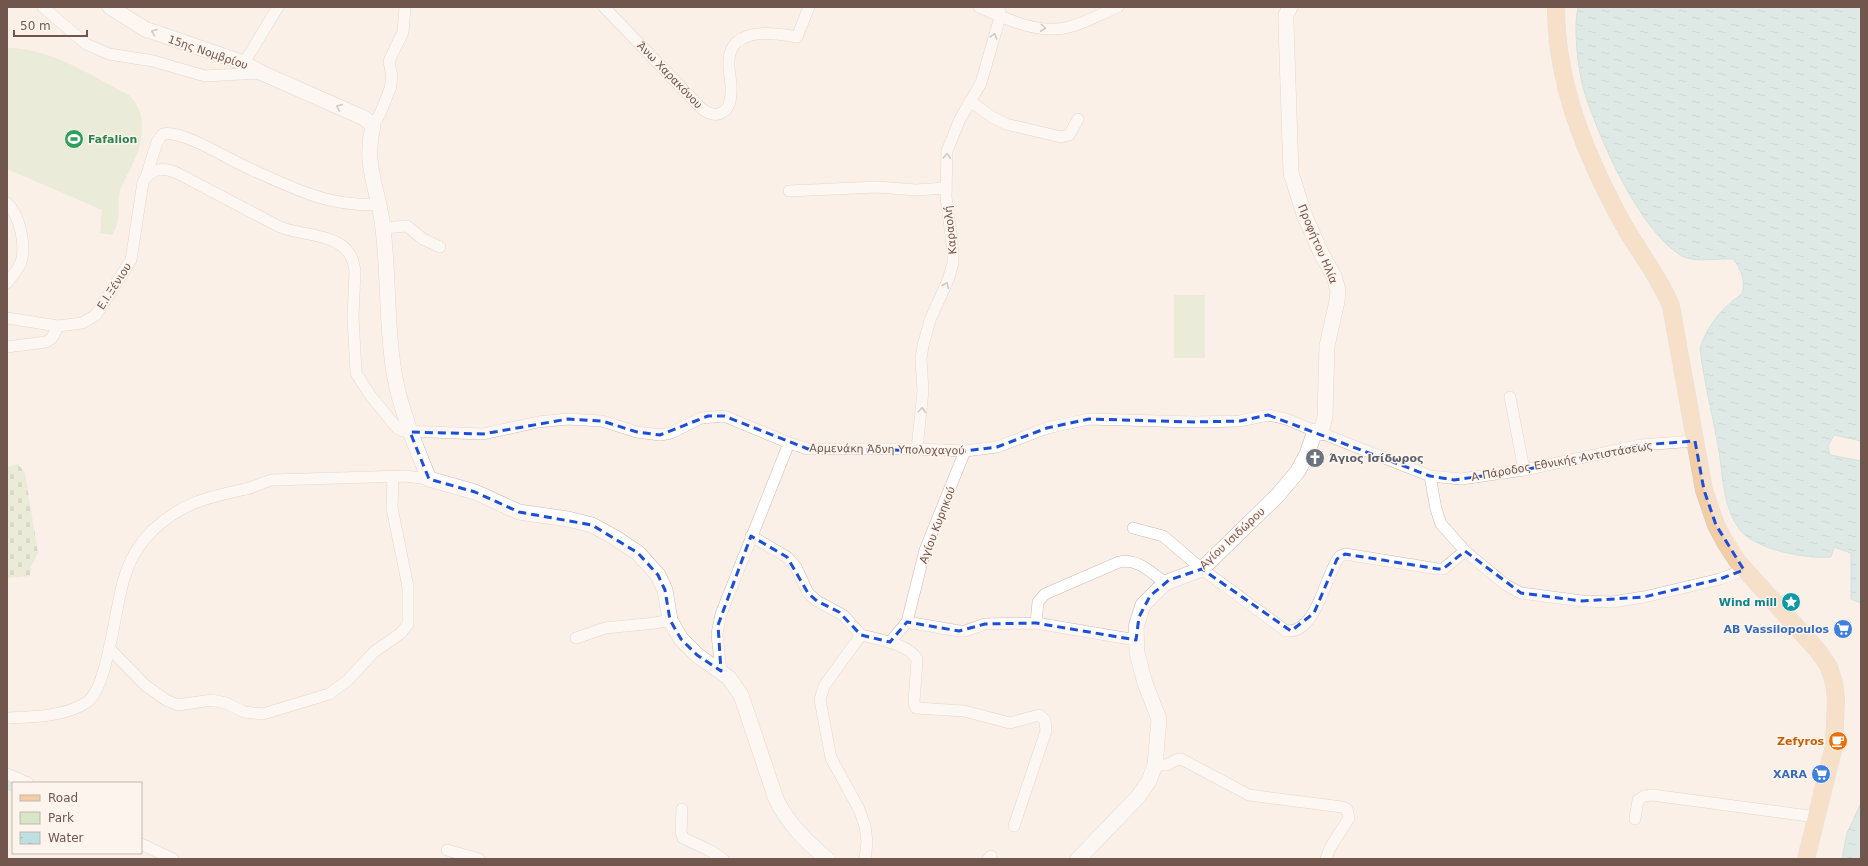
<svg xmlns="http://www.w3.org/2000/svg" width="1868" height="866" font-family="'DejaVu Sans',sans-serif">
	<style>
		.cemetery { fill: url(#cemetery-stones) }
		.park { fill: #d7e6c7 }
		.water { fill: url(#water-ripples); stroke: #a5d0d2 }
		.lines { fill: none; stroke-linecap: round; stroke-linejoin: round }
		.river { stroke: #bde0e2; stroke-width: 18 }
		.street-casing { stroke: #cdbab1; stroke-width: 12 }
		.secondary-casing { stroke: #cfb9af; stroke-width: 16 }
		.primary-casing { stroke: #d4ccca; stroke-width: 18 }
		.street { stroke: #fff; stroke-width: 11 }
		.secondary { stroke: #fff; stroke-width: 15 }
		.primary { stroke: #f2cda6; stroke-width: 17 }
		.oneway { stroke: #aa9a95 }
		.marked { fill: none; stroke: #1d4ed8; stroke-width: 3; stroke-dasharray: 8 5; stroke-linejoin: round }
		.labels { text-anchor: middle; stroke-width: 3; stroke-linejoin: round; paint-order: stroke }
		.street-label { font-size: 11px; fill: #71564e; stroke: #fdf5ed }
		.leisure-label { font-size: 11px; font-weight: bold; fill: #27864d; stroke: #fdf5ed; text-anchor: start }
		.worship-label { font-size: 11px; font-weight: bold; fill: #5b616d; stroke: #fdf5ed; text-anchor: start }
		.culture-label { font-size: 11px; font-weight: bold; fill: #0d838f; stroke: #fdf5ed; text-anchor: end }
		.shop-label { font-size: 11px; font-weight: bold; fill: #366cbe; stroke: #fdf5ed; text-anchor: end }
		.food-label { font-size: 11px; font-weight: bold; fill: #c56008; stroke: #fdf5ed; text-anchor: end }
	</style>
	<defs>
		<pattern id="cemetery-stones" width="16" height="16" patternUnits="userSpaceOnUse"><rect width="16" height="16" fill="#d7e6c7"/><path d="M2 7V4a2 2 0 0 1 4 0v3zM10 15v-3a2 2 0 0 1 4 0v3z" fill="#b3bda4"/></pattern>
		<pattern id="water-ripples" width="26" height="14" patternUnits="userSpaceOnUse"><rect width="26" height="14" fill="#bde0e2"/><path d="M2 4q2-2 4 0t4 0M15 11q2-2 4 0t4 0" fill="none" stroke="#9eb8b9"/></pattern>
	</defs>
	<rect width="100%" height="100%" fill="#faf0e7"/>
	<!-- cemetery -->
	<polygon class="cemetery" points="18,464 25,473 38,553 31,567 30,576 7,578 7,467"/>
	<!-- park -->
	<g class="park">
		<path d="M7,48c42,-1 85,28 122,47 19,19 15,46 4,68 -4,9 -10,19 -13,28 -4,17 3,28 -8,44l-12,-2 2,-23 -95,-41z"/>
		<rect x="1174" y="295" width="31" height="63"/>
	</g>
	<!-- water -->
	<g class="water">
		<path d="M1578,7h283v434l-27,-6 -6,11 2,9 31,6v142l-10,-4v-46l-17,-6 -3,10c-25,2 -75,-7 -91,-27 -17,-22 -17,-54 -21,-79 -6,-35 -15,-68 -19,-103 7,-22 23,-42 42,-54 4,-12 -1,-26 -9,-35 -14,-1 -40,4 -51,-3 -43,-25 -83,-118 -98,-165 -6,-21 -11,-63 -6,-84z"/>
		<polygon points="1861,803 1861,859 1842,859 1847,833"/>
	</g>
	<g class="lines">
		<!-- river -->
		<polyline class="river" points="7,781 13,783"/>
		<!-- street casing -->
		<g class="street-casing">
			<g id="street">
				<polyline points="43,7 86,44 109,54 153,61 205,76 262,73"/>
				<path d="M604,7l98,102c17,12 29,2 29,-17 1,-11 -3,-21 -2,-31 0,-7 3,-15 8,-19 15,-13 42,-8 60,-5l12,-30"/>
				<path d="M979,7c27,12 60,28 90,20 17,-4 33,-14 49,-20"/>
				<polyline points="244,63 278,7"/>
				<polyline points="970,101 992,117 1006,124 1061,137 1069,135 1078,119"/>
				<polyline points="373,125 380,114 390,89 392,77 389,61 403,32 405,7"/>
				<path d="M146,177l11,-35 6,-8c17,-5 64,24 81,32 22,10 45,21 68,29 20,7 44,10 66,10"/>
				<polyline points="789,191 877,187 916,190 946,188"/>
				<path d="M7,203c13,13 19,41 14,59 -3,8 -9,14 -14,21"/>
				<polyline points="383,228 407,226 423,239 440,247"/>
				<path d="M7,318l51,8 24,-3 14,-8 35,-55 12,-78c7,-14 21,-15 34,-9l103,54c28,11 72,4 75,45l-2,44 3,57 14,22 27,33 6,3 80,3 55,-12 30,-3 34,2 35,11 23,3 11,-2 30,-15 23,-2 65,27 19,6h109l48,2 32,-4 50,-19 42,-9 105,3 46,-1 28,-6 18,4 29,12"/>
				<polyline points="7,347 46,342 52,338 58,326"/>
				<polyline points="1510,397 1524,470"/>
				<polyline points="1321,433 1430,476 1436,509 1441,524 1465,551 1506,585 1521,593 1582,601 1612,602 1644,597 1720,579 1744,570"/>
				<polyline points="917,449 923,391 921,359 923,346 930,320 948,280 953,263 953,251 946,197 947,151 960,119 981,83 1000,17 999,7"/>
				<polyline points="1430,476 1461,479 1524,470 1641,445 1695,441"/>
				<path d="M1133,528l30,8 39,33 84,62c32,3 39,-58 54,-75l5,-2 93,15h5l22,-18"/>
				<polyline points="751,536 787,557 796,567 808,593 817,601 843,615 861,635"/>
				<polyline points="907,622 959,631 965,631 985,624 1036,623 1136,640"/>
				<path d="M1036,623l2,-21 7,-8 74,-32c18,-4 32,10 46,21"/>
				<polyline points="576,638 605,628 655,623 670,620"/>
				<polyline points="890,642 907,622 925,550 965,451"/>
				<polyline points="109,648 145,685 166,700 178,705 212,700 226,703 244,712 263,714 329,694 347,681 374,652 401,633 408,624 408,587 392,508 393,477"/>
				<polyline points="721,671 717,634 721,614 789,443"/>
				<path d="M7,718c25,-1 58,-1 80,-16 21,-14 28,-96 37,-123 5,-18 16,-36 29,-49 30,-28 56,-33 93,-41 9,-2 17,-7 26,-9l132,-4 25,3"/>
				<polyline points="1155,765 1167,765 1176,760 1181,759 1249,795 1342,807 1347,809 1349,818 1330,848 1326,859"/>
				<polyline points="7,774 28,783"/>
				<polyline points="682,809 681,832 683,838 709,850 723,859"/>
				<polyline points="1635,819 1638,800 1644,796 1652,795 1816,817"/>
				<polyline points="141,844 173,859"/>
				<polyline points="447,850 479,859"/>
				<path d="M865,859l2,-17 -2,-16 -6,-17 -28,-51 -11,-58 4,-14 37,-51c16,4 48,9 56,24l-3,44 2,5 48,3 46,12 29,-8 6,5 1,11 -32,95"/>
				<polyline points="988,859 991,856"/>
			</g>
		</g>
		<!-- secondary casing -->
		<g class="secondary-casing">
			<g id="secondary">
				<path d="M110,7l35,22 99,34 18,10 102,45 9,7c-10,43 6,64 10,104 6,48 3,96 11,143 6,37 21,73 35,107l46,13 44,20 49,7 24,6 22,12 24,16 20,22 7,15 5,30 11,19 16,16 32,23 12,17 35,104c12,25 30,42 51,60"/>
				<polyline points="1078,859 1138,797 1149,781 1155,765 1159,719 1145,683 1137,653 1136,627 1143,605 1165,583 1202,569 1278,495 1298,471 1307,454 1315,431 1321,433 1325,417 1327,346 1337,301 1338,290 1334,276 1321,253 1304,214 1291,173 1286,25 1286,15 1290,7"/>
			</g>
		</g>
		<!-- primary casing -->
		<g class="primary-casing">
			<path id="primary" d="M1556,7c0,77 30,149 66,215 16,29 37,54 49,84l33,184 12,35 9,17 13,20 81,90 10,15 5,16 2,16 -2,47 -28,113"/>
		</g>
		<!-- street -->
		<use href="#street" class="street"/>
		<!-- secondary -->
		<use href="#secondary" class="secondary"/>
		<!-- primary -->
		<use href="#primary" class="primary"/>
	</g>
	<!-- one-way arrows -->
	<defs><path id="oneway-chevron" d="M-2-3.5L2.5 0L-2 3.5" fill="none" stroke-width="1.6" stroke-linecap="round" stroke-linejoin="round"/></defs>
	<g class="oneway">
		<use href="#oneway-chevron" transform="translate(1043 28) rotate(7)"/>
		<use href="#oneway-chevron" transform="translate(154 32) rotate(-159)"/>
		<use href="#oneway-chevron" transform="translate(994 36) rotate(-73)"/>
		<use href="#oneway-chevron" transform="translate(339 107) rotate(-156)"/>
		<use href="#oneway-chevron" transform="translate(947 156) rotate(-87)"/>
		<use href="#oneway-chevron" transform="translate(946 285) rotate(-67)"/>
		<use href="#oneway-chevron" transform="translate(922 410) rotate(-85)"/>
	</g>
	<!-- marked area -->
	<path d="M0 0H1868V866H0ZM1268,415l162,61 24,4 70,-10 117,-25 54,-4 9,49 12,35 28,45 -24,9 -76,18 -62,4 -61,-8 -56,-42 -22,18h-5l-93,-15 -8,5 -23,54 -23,18 -89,-62 -33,11 -19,16 -11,21 -3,23 -100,-17 -51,1 -26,7 -52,-9 -17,20 -29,-7 -22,-23 -22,-11 -9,-8 -21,-36 -36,-21 -33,89 3,46 -24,-16 -16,-16 -11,-19 -5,-30 -7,-15 -20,-22 -46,-28 -73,-13 -44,-20 -46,-13 -19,-47 73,2 85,-15 34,2 35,11 23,3 48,-19h16l84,33 157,2 32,-4 50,-19 42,-9 105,3 46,-1z" fill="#faf0e7" fill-opacity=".55" fill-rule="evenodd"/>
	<path class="marked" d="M1268,415l162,61 24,4 70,-10 117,-25 54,-4 9,49 12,35 28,45 -24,9 -76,18 -62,4 -61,-8 -56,-42 -22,18h-5l-93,-15 -8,5 -23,54 -23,18 -89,-62 -33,11 -19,16 -11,21 -3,23 -100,-17 -51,1 -26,7 -52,-9 -17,20 -29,-7 -22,-23 -22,-11 -9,-8 -21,-36 -36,-21 -33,89 3,46 -24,-16 -16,-16 -11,-19 -5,-30 -7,-15 -20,-22 -46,-28 -73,-13 -44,-20 -46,-13 -19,-47 73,2 85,-15 34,2 35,11 23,3 48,-19h16l84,33 157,2 32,-4 50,-19 42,-9 105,3 46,-1z"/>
	<!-- icons -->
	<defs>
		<g id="stadium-disc" transform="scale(1)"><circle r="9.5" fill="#2e9e5b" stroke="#fdf5ed"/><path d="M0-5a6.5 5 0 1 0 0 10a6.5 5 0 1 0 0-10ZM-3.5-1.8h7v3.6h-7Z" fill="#fff"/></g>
		<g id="church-disc" transform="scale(1)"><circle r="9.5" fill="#6b7280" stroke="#fdf5ed"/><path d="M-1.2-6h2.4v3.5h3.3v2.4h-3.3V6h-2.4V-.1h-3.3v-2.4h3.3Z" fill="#fff"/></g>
		<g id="sight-disc" transform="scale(1)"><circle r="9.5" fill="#0f9aa8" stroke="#fdf5ed"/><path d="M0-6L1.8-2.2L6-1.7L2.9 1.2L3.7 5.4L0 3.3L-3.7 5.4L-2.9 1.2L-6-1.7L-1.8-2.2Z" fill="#fff"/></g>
		<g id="supermarket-disc" transform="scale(1)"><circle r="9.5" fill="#3f7fe0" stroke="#fdf5ed"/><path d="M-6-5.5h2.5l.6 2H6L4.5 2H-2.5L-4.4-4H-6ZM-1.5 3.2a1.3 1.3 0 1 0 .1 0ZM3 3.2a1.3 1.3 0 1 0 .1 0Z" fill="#fff"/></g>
		<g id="cafe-disc" transform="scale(1)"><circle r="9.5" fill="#e8710a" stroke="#fdf5ed"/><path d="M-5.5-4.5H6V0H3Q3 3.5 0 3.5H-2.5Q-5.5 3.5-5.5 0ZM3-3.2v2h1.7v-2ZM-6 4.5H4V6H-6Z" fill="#fff"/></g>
	</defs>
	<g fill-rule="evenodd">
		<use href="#stadium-disc" x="74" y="139"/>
		<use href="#church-disc" x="1315" y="458"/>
		<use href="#sight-disc" x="1791" y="602"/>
		<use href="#supermarket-disc" x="1843" y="629"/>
		<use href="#cafe-disc" x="1838" y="741"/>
		<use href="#supermarket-disc" x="1821" y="774"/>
	</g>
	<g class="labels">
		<!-- street labels -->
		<g class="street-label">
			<text transform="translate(208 52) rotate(19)" y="4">15ης Νομβρίου</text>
			<text transform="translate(670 75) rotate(46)" y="4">Άνω Χαρακόνου</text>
			<text transform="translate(950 230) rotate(-96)" y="4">Καραολή</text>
			<text transform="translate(1318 244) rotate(67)" y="4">Προφήτου Ηλία</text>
			<text transform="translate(114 286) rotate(-57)" y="4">Ε.Ι.Ξένιου</text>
			<text transform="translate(887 449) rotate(1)" y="4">Αρμενάκη Άδνη Υπολοχαγού</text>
			<text transform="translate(1562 461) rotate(-10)" y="4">Α Πάροδος Εθνικής Αντιστάσεως</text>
			<text transform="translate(937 525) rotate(-69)" y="4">Αγίου Κυρηκού</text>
			<text transform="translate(1232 538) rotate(-43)" y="4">Αγίου Ισιδώρου</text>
		</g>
		<!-- leisure labels -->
		<g class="leisure-label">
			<text x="88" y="143">Fafalion</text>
		</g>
		<!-- worship labels -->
		<g class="worship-label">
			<text x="1329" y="462">Άγιος Ισίδωρος</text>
		</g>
		<!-- culture labels -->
		<g class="culture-label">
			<text x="1777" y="606">Wind mill</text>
		</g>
		<!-- shop labels -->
		<g class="shop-label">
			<text x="1829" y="633">AB Vassilopoulos</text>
			<text x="1807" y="778">XARA</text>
		</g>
		<!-- food labels -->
		<g class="food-label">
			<text x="1824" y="745">Zefyros</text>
		</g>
	</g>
	<!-- border -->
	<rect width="1868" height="866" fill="none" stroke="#71564e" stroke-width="16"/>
	<!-- legend -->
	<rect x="12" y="782" width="130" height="72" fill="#fdf5ed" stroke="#c5b5ad"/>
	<rect x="20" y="795" width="20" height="6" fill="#f2cda6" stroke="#c5b5ad"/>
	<text x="48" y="802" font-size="12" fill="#71564e">Road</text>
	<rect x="20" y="812" width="20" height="12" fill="#d7e6c7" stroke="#c5b5ad"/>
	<text x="48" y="822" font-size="12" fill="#71564e">Park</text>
	<rect x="20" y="832" width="20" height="12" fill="url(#water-ripples)" stroke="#c5b5ad"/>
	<text x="48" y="842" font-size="12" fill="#71564e">Water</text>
	<!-- scale -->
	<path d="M14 30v6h73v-6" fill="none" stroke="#71564e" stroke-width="2"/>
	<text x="20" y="30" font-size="12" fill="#71564e" stroke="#fdf5ed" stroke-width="3" paint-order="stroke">50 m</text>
</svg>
